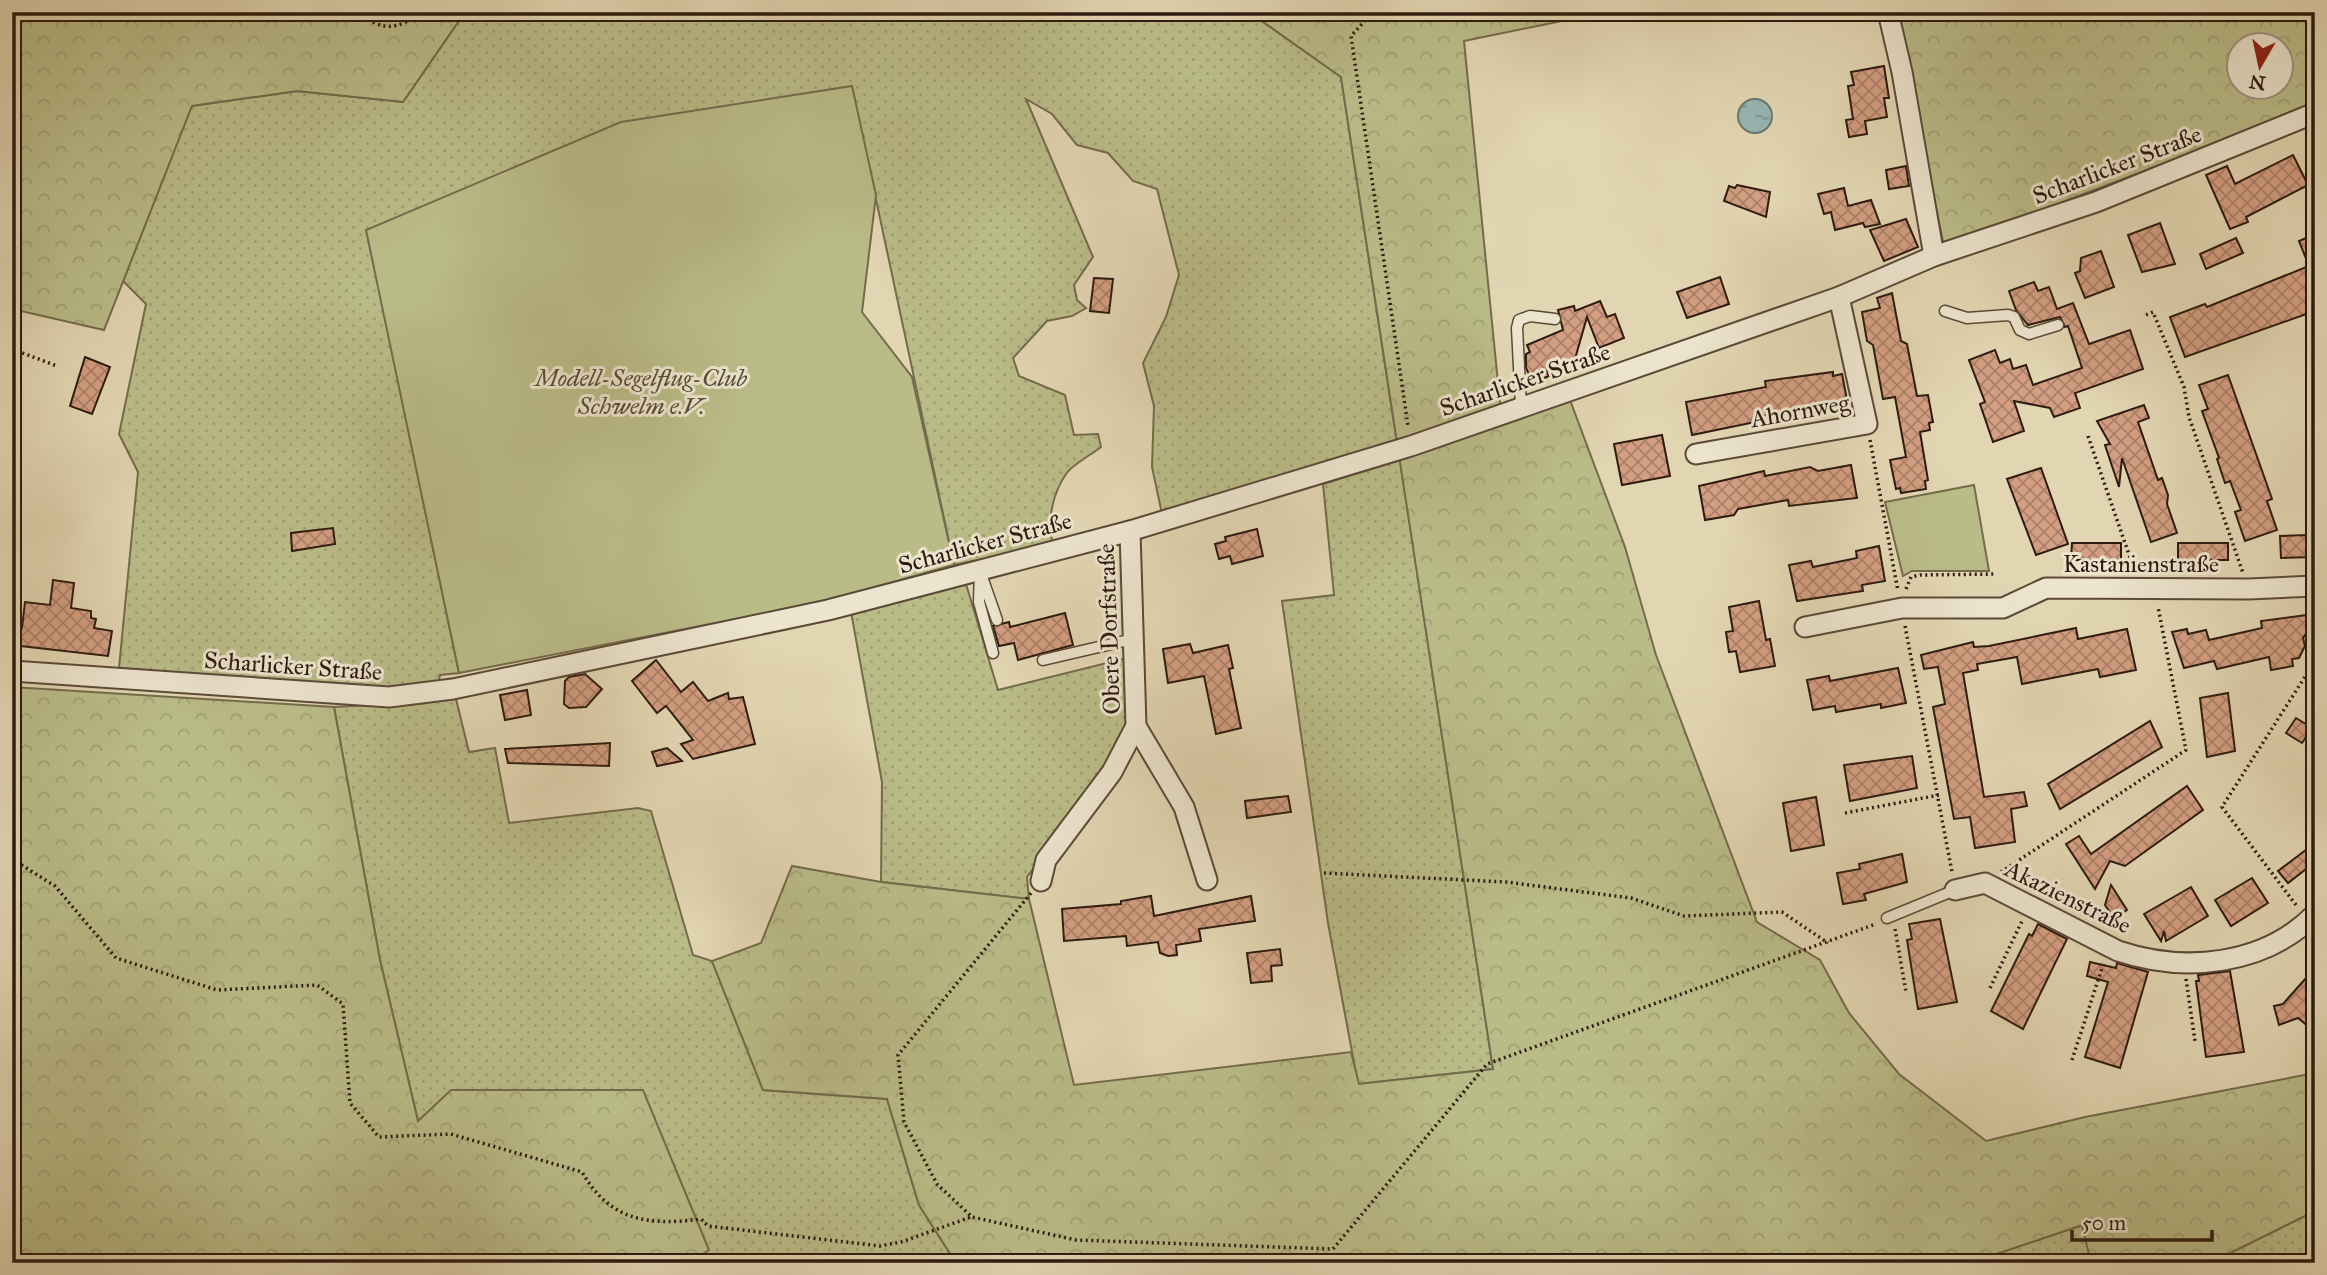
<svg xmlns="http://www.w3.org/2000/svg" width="2327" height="1275" font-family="'IM FELL Great Primer',serif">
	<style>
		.grass { fill: url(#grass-dots); stroke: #746b4c; stroke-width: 2 }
		.forest { fill: url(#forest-crowns); stroke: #746b4c; stroke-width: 2; fill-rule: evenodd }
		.green { fill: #babc88; stroke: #746b4c; stroke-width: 2 }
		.water { fill: url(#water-ripples); stroke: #6c7872; stroke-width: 2 }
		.building { fill: url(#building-cross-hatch); stroke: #2e1a10; stroke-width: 2 }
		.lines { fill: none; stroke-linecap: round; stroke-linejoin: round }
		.lane-casing { stroke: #5b4938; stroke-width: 13 }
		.street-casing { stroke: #5b4938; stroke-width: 23 }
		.path { stroke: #2e1a10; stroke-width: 3.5; stroke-dasharray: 2 3.5; stroke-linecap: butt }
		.lane { stroke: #ece4cd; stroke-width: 10 }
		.street { stroke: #ece4cd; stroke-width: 19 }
		.labels { text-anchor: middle; stroke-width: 6; stroke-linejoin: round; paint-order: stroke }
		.street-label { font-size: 24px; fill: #2e1a10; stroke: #ece4cd }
		.park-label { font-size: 24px; font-style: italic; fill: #584b34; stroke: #ece4cd }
	</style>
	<defs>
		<pattern id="grass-dots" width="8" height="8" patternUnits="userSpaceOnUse" patternTransform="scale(1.75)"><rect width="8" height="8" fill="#babc88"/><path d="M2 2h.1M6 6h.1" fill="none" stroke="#a0a174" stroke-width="1.8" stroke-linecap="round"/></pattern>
		<pattern id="forest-crowns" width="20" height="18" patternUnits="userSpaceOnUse" patternTransform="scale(1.75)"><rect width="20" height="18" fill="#babc88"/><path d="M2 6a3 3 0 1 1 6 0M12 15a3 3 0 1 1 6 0" fill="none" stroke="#a0a174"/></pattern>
		<pattern id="water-ripples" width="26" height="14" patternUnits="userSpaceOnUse" patternTransform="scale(1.75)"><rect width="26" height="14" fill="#96b7b3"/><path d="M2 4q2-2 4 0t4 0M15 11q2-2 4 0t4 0" fill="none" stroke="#7b9490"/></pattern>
		<pattern id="building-cross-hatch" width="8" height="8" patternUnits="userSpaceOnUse" patternTransform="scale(1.75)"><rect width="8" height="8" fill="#d39e81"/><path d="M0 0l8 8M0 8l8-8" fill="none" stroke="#ac8068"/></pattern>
	</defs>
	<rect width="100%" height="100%" fill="#e2d6b2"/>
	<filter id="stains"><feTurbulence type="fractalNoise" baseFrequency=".00286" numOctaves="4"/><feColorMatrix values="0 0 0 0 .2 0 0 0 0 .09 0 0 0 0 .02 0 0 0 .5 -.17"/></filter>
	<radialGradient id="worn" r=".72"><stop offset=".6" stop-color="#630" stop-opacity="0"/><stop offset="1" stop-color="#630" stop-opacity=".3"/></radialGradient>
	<!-- grass -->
	<g class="grass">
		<path d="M465,12h784l92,65 56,366 -235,71 -10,-47 2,-61 -11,-43 23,-46 13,-42 -22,-86 -24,-8 -25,-28 -31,-8 -25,-31 -26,-15 67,158 -19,28 3,15 9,8 -14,8 -25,5 -34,37 6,18 46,19 9,40 24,-1 3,13c-10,8 -28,17 -35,27 -13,19 -20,48 -13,70l-99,21 -102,-478 -485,143 92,443 -19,2 -2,9 -63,4 -256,-20 19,-196 -19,-38 27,-130 -23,-23 68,-175 106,-15 106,11z"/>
		<polygon points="1400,460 1493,1069 1358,1084 1328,923 1282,601 1334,595 1323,484"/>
		<polygon points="966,584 998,690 1127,658 1129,725 1111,765 1027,877 1029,899 881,882 882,782 851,612"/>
		<polygon points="455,695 469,752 495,748 509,823 638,808 651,811 693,955 712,961 763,1090 887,1099 919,1205 956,1263 690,1263 708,1250 418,1121 380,960 334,707 394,704"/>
		<polygon points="2315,1211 2315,1263 2210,1263"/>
		<polygon points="2083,1225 2091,1263 1970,1263"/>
	</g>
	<!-- forest -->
	<g class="forest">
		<polygon points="12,12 465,12 403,102 297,91 192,106 104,330 12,309"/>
		<polygon points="1249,12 1606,12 1464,41 1502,423 1570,400 1625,547 1656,655 1757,922 1820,960 1849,1013 1899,1074 1986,1141 2085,1117 2315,1073 2315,1211 2210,1263 2091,1263 2082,1225 1970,1263 956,1263 919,1205 887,1099 763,1090 712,961 761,943 792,866 881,882 1029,899 1074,1085 1351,1052 1359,1084 1493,1069 1341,77"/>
		<path d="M1896,12h419v94l-371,141zM2240,46h42v42h-42z"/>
		<polygon points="12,687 334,707 380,960 418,1121 451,1090 643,1090 709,1250 690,1263 12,1263"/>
	</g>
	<!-- green -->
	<g class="green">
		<polygon points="852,86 876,195 862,312 912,377 954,565 818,603 459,673 366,230 621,122"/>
		<polygon points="1974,485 1989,571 1912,571 1903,576 1885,502"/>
	</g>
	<!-- water -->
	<circle class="water" cx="1755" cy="116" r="17"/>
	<!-- building -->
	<g class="building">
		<polygon points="1884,66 1889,98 1884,98 1887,117 1865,121 1867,134 1849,137 1846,120 1853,119 1848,86 1854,85 1851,72"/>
		<polygon points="2293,155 2308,185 2246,217 2248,222 2230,229 2206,175 2227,166 2235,184"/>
		<polygon points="1906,166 1909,186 1889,189 1886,170"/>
		<polygon points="1737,185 1770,192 1766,217 1724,201 1729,186 1735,188"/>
		<polygon points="1844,188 1848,206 1871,200 1880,224 1865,227 1863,223 1835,230 1831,212 1824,214 1818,194"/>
		<polygon points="1906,219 1918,247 1884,261 1870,230"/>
		<polygon points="2160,223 2175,264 2142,272 2128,235"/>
		<polygon points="2315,234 2315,311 2185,357 2170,317 2205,304 2207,307 2309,266 2299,241"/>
		<polygon points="2236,238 2243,253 2206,269 2200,254"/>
		<polygon points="2101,251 2114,287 2085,298 2075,273 2080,271 2081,258"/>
		<polygon points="1720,277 1729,304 1687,318 1677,292"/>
		<polygon points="1094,278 1113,279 1109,313 1090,311"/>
		<polygon points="2034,282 2038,291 2049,287 2057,309 2073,303 2089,344 2130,330 2143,369 2075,393 2080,408 2054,417 2050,408 2014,401 2024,431 1993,442 1980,404 1985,402 1969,360 1995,350 2000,363 2010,359 2013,369 2026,365 2033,385 2082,368 2068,326 2065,327 2060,317 2028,325 2016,310 2009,291"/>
		<polygon points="1892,293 1901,341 1907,344 1917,396 1928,395 1933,422 1929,423 1930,430 1920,432 1928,480 1925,481 1926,489 1901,493 1900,488 1896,489 1890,460 1906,457 1895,397 1883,399 1873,345 1867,341 1862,312 1880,308 1877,298"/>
		<polygon points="1600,301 1607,317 1615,314 1624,338 1599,348 1587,317 1575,359 1546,371 1549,376 1533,383 1526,368 1526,354 1530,352 1527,345 1563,330 1558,310 1574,306 1575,311"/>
		<polygon points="85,357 110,367 92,414 70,406"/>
		<polygon points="1833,372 1833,376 1842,374 1847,400 1839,401 1840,405 1759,416 1760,421 1692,435 1686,402 1766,387 1765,381"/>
		<polygon points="2228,375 2272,499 2267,501 2277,530 2245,541 2235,512 2241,510 2230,481 2225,483 2217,459 2219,458 2202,411 2208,409 2199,385"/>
		<polygon points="2144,405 2149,418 2138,422 2158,480 2162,478 2168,495 2167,504 2177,533 2151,542 2122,458 2119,487 2105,445 2110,444 2097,421"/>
		<polygon points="1662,435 1670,476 1622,485 1614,444"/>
		<polygon points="1851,465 1857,498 1789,506 1788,500 1738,509 1734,515 1705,520 1699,486 1764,471 1765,476 1810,467 1818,471"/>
		<polygon points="2041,468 2068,544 2036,555 2007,479"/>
		<polygon points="333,528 335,544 292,551 291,533"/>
		<polygon points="1257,529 1263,556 1232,564 1230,556 1219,559 1215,544 1226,541 1225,537"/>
		<polygon points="2306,535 2306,540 2315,540 2315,557 2281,558 2280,536"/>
		<polygon points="2072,543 2121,543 2121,560 2071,560"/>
		<rect x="2178" y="543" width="50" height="17"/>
		<polygon points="1879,546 1885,581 1862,585 1863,591 1797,601 1789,565 1811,561 1813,567 1857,558 1856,551"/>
		<polygon points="53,580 74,583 71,608 91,611 91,618 96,619 94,628 112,631 108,656 12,645 12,627 22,628 25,602 50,605"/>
		<polygon points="1759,601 1766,640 1770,639 1775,666 1740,672 1736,651 1729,652 1726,632 1733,631 1729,607"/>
		<polygon points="1065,613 1073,645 1018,660 1014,643 999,646 993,626 1009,622 1010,627"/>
		<polygon points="2315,614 2315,621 2303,638 2305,646 2299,658 2292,659 2293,666 2271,670 2269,657 2217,669 2214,661 2184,668 2172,632 2187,629 2188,634 2206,630 2209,640 2262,628 2261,621"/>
		<polygon points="2076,628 2078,639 2127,629 2136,670 2100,677 2098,669 2022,684 2017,657 1977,664 1978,670 1963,673 1984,797 2024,792 2027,806 2011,809 2015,842 1975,848 1970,817 1954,819 1933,707 1945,704 1938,667 1924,669 1921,655 1973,642 1974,647 1989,646"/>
		<polygon points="1190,644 1193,653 1228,645 1233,668 1229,669 1241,728 1216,734 1204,676 1168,683 1163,649"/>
		<polygon points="656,660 681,692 693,682 708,701 728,693 729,699 743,697 755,744 693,759 681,744 693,740 666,706 657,713 632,681"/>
		<polygon points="1898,668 1906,703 1881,708 1881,704 1836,712 1835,706 1813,710 1807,680 1829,676 1830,681"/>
		<polygon points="585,674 602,689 586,707 569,708 564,704 565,681 569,677"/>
		<polygon points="527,690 531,715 505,720 500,695"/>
		<polygon points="2228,693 2235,751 2207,757 2200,698"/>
		<polygon points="2296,718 2312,728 2302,743 2286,733"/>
		<polygon points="2150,721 2162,747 2060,809 2048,784"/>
		<polygon points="610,743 609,766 508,763 505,749"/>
		<polygon points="667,748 682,761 657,766 652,752"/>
		<polygon points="1912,756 1917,788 1850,801 1844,765"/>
		<polygon points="2187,786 2203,810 2125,866 2110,861 2095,889 2066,844 2079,836 2091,854"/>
		<polygon points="1288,796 1291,812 1247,818 1245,801"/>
		<polygon points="1816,797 1824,845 1791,851 1783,803"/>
		<polygon points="2315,843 2315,862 2288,883 2278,871"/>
		<polygon points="1902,854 1907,882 1864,894 1866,900 1843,904 1837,873 1860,869 1859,864"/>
		<polygon points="2252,878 2268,903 2231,926 2215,900"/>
		<polygon points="2111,885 2127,910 2114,918 2105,905"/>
		<polygon points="2191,887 2208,916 2166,941 2164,931 2161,941 2144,914"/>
		<polygon points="1151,896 1154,916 1251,896 1255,921 1199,929 1201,941 1176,945 1177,955 1168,956 1160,953 1158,942 1127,946 1126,936 1064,941 1062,909 1121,904 1121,901"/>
		<polygon points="1940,919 1957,1002 1918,1009 1907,940 1912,939 1909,924"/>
		<polygon points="2038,924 2067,939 2023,1029 1991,1011 2029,934 2032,936"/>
		<polygon points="1280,949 1282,965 1271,966 1272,981 1251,983 1247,953"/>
		<polygon points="2090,962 2116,968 2117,963 2148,972 2120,1068 2085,1057 2108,982 2087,976"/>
		<polygon points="2315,968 2315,1032 2298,1018 2279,1025 2274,1006 2283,1004"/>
		<polygon points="2230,971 2244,1052 2206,1057 2196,981 2199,981 2198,975"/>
	</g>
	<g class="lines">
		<!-- lane casing -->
		<g class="lane-casing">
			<g id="lane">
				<polyline points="1945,311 1967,318 2008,315 2014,317 2020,330 2029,334 2058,325"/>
				<polyline points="1521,407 1517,328 1519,320 1530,316 1555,319"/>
				<polyline points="980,570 979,602 993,653"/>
				<polyline points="982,577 997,620"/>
				<polyline points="1043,660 1133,639"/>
				<polyline points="1887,918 1955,890"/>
			</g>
		</g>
		<!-- street casing -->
		<g class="street-casing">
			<g id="street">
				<polyline points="1888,12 1902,72 1934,256"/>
				<polyline points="1696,454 1867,424 1839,297"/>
				<polyline points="1805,627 1902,608 2003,608 2046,588 2249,589 2315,586"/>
				<polyline points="12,671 389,697 453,689 828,610 1130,531 1411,446 1839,297 1934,256 2096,202 2315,113"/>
				<polyline points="1136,726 1184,807 1207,880"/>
				<polyline points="1041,881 1046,860 1112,772 1136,726 1130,531"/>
				<path d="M1955,890l30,-7 133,68c66,22 146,15 197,-37"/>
			</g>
		</g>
		<!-- path -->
		<g class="path">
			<path d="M360,12c19,20 41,18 59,0"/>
			<polyline points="1373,12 1351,36 1408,426"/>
			<polyline points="2146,315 2153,312 2184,387 2189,417 2243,573"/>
			<polyline points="12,349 57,366"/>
			<polyline points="2088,436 2134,569"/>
			<polyline points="1870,440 1898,591"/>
			<polyline points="1906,589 1911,577 1920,575 1996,574"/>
			<polyline points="1905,626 1952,872"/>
			<polyline points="1845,813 1939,795"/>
			<path d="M12,859l43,27 61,72 101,32 100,-5 26,19 7,99 29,34 72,-3 131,38c28,49 66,54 119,47l7,7 172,20 21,-4 70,-25"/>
			<polyline points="2001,872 2186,750 2158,607"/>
			<polyline points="1324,873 1506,882 1631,898 1684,916 1782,912 1828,943"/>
			<polyline points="1031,893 898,1055 904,1122 937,1184 972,1217 1076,1240 1333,1249 1487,1064 1876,924"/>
			<polyline points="2296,905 2222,807 2315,661"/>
			<polyline points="1895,929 1906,992"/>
			<polyline points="2186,979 2195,1041"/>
			<polyline points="1990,988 2022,921"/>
			<polyline points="2072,1060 2104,962"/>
		</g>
		<!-- lane -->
		<use href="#lane" class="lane"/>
		<!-- street -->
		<use href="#street" class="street"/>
	</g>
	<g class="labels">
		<!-- street labels -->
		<g class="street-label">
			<text transform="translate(2117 165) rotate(-21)" y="8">Scharlicker Straße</text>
			<text transform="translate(1525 380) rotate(-19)" y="8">Scharlicker Straße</text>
			<text transform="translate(1800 411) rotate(-10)" y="8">Ahornweg</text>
			<text transform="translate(985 543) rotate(-15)" y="8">Scharlicker Straße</text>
			<text x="2141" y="572">Kastanienstraße</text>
			<text transform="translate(1109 629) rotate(-92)" y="8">Obere Dorfstraße</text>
			<text transform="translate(293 666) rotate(4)" y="8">Scharlicker Straße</text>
			<text transform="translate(2068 897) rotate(26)" y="8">Akazienstraße</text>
		</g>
		<!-- park labels -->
		<g class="park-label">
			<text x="641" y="386">Modell-Segelflug-Club<tspan x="641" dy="28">Schwelm e.V.</tspan></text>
		</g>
	</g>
	<!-- margin -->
	<rect width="2327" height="1275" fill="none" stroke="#e2d6b2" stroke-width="42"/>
	<rect x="14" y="14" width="2299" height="1247" fill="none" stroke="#2e1a10" stroke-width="3.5"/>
	<rect x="21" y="21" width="2285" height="1233" fill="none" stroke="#2e1a10" stroke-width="2"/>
	<!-- north arrow -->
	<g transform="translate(2260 66) rotate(189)"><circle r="33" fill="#ece4cd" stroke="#a09381" stroke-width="2"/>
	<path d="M0-5L12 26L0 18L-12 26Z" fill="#8f2418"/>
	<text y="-10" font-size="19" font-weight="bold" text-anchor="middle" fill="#2e1a10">N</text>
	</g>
	<!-- scale -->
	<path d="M2072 1230v10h140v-10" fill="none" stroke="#2e1a10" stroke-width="3.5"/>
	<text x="2082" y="1230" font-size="21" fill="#2e1a10" stroke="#ece4cd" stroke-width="5" paint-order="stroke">50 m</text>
	<rect width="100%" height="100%" filter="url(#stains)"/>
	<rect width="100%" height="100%" fill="url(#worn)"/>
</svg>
